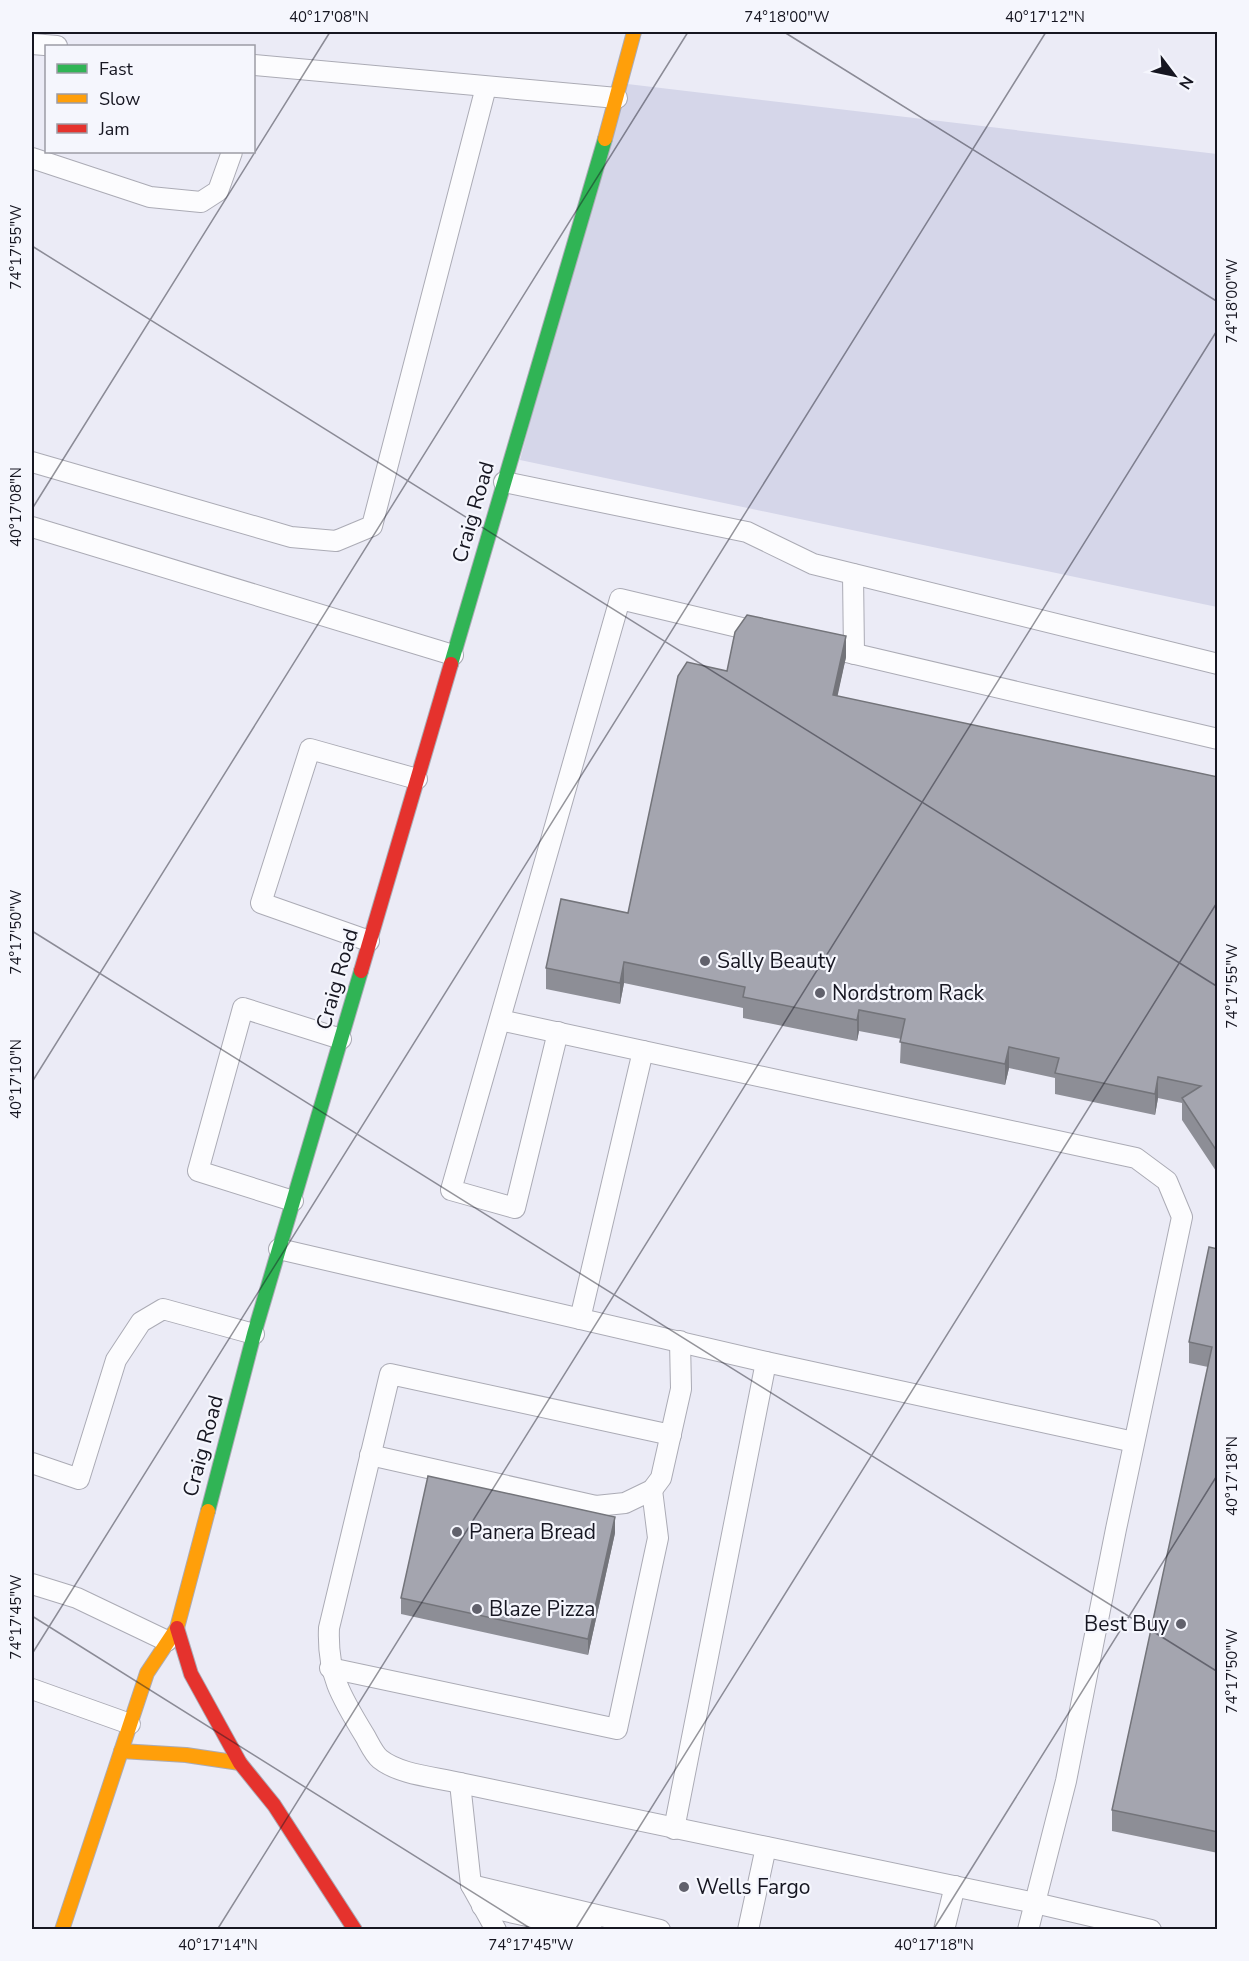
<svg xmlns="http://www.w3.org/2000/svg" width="1249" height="1961" font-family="'Nunito Sans',sans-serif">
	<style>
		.green { fill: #d5d6e9 }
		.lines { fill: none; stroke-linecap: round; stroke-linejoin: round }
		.lane-casing { stroke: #ababb5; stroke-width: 22 }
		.fast-casing { stroke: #ababb5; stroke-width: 16 }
		.slow-casing { stroke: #ababb5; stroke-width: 16 }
		.jam-casing { stroke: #ababb5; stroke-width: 16 }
		.lane { stroke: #fcfcfe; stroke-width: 20 }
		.fast { stroke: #30b455; stroke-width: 14 }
		.slow { stroke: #ff9f0a; stroke-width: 14 }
		.jam { stroke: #e5322d; stroke-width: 14 }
		.wall { fill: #8d8e96 }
		.shaded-wall { fill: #73747a }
		.building { fill: #a4a5af; stroke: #73747a; stroke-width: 1.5 }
		.ticks { fill: none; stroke: #161621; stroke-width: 1.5; stroke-opacity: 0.45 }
		.poi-dot { fill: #61616c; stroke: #f5f6fd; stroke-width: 2 }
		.labels { text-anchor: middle; stroke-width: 4.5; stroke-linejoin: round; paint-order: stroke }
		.street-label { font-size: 21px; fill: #161621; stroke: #f5f6fd }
		.poi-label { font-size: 21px; fill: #161621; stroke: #f5f6fd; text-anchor: start }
		.neatline { fill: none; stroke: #161621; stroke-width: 2 }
		.ticks-label { font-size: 15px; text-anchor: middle; fill: #161621 }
	</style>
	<rect width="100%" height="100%" fill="#ebebf6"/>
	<!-- green -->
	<polygon class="green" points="619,83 1217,154 1217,607 520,460"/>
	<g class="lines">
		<!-- lane casing -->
		<g class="lane-casing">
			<g id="lane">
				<polyline points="32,44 57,46"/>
				<polyline points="254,65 617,98"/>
				<polyline points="32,158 150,197 201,202 218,191 232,152"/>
				<polyline points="32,462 291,537 336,541 372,526 486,87"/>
				<polyline points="504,482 747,532 813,564 1218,664"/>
				<polyline points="32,527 453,655"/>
				<polyline points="853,574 854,654"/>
				<polyline points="821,646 1218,739"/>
				<polyline points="369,941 261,903 310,749 417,779"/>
				<polyline points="500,1020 1136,1158 1167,1181 1182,1217 1116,1529 1066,1781 1028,1930"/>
				<polyline points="558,1032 515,1208 451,1190 620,599 763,633"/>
				<polyline points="293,1201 198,1171 243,1008 341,1039"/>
				<polyline points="279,1249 766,1362 1134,1442"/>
				<polyline points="580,1319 643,1051"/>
				<path d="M671,1435l-281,-61 -61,254c-2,46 12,69 36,108 4,7 9,18 15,23 20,16 55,18 80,24l575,120 116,27"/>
				<polyline points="370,1455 596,1506 625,1503 652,1490 661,1478 681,1389 680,1341"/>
				<polyline points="32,1463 79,1479 116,1360 141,1322 163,1309 254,1334"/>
				<polyline points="32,1584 77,1598 167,1641"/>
				<polyline points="330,1668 617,1729 658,1538 652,1490"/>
				<polyline points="32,1689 130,1724"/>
				<polyline points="460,1783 471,1885 496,1930"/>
				<polyline points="674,1829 766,1362"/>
				<polyline points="471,1885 660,1930"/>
				<polyline points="482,1906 592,1930"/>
				<polyline points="748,1930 766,1847"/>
				<polyline points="944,1930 955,1886"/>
			</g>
		</g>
		<!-- fast casing -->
		<g class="fast-casing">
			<g id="fast">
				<polyline points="451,664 605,139"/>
				<polyline points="208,1511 254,1334 361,971"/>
			</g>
		</g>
		<!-- slow casing -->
		<g class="slow-casing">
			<g id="slow">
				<polyline points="605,139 634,32"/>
				<polyline points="121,1751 186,1755 240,1763"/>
				<polyline points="62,1930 147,1673 177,1628 208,1511"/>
			</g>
		</g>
		<!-- jam casing -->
		<g class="jam-casing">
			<g id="jam">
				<polyline points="361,971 451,664"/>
				<polyline points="177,1628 191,1674 240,1763 274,1805 355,1930"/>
			</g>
		</g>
		<!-- lane -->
		<use href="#lane" class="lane"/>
		<!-- fast -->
		<use href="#fast" class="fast"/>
		<!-- slow -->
		<use href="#slow" class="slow"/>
		<!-- jam -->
		<use href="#jam" class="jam"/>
	</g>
	<!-- wall -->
	<g class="wall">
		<polygon points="846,657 837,696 1218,777 1218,1174 1182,1120 1182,1103 1158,1098 1155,1115 1055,1094 1055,1078 1009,1068 1005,1085 900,1063 901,1039 859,1031 857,1041 743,1018 743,1008 624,983 620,1004 546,989 546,968 628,913 727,671"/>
		<polygon points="1218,1249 1218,1853 1112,1831 1112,1810 1208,1367 1189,1363 1189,1342"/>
		<polygon points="615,1533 588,1655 401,1614 401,1598"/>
	</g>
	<!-- shaded-wall -->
	<g class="shaded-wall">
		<polygon points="846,636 846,657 833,717 833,695"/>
		<polygon points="624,962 624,983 620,1004 620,983"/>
		<polygon points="859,1010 859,1031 857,1041 857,1020"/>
		<polygon points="1009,1047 1009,1068 1005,1085 1005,1064"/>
		<polygon points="1158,1077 1158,1098 1155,1115 1155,1094"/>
		<polygon points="615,1517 615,1533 588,1655 588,1639"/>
	</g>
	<!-- building -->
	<g class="building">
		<polygon points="747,615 846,636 833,695 1218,777 1218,1153 1182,1098 1201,1086 1158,1077 1155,1094 1055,1073 1059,1058 1009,1047 1005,1064 900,1042 905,1019 859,1010 857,1020 743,997 745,987 624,962 620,983 546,968 561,899 628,913 678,676 687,662 727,671 735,632"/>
		<polygon points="1209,1247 1218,1249 1218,1832 1112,1810 1212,1347 1189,1342"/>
		<polygon points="428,1476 615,1517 588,1639 401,1598"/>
	</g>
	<!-- ticks -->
	<path class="ticks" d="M784,32l434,270M32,246l1186,741M32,509l298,-477M32,931l1186,741M32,1082l656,-1050M32,1616l501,314M32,1654l1014,-1622M217,1930l1001,-1601M575,1930l643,-1029M933,1930l285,-456"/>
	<!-- markers -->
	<g class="poi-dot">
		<circle cx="705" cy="961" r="6"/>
		<circle cx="820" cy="993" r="6"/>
		<circle cx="457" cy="1532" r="6"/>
		<circle cx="477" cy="1609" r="6"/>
		<circle cx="1181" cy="1624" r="6"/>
		<circle cx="684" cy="1887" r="6"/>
	</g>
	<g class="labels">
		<!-- street labels -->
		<g class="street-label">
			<text transform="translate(473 512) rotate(-74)" y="7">Craig Road</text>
			<text transform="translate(337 979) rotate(-74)" y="7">Craig Road</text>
			<text transform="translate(203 1446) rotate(-75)" y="7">Craig Road</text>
		</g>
		<!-- poi labels -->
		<g class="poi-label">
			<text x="717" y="968">Sally Beauty</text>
			<text x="832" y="1000">Nordstrom Rack</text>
			<text x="469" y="1539">Panera Bread</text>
			<text x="489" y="1616">Blaze Pizza</text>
			<text x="1169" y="1631" text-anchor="end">Best Buy</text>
			<text x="696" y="1894">Wells Fargo</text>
		</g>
	</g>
	<!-- border -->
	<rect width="1249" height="1961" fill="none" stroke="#f5f6fd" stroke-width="66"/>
	<!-- legend -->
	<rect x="45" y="45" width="210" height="108" fill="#f5f6fd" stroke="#9c9ca5" stroke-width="1.5"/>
	<rect x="57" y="64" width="30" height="9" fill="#30b455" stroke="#9c9ca5" stroke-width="1.5"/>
	<text x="99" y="75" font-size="18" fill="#161621">Fast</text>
	<rect x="57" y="94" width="30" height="9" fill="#ff9f0a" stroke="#9c9ca5" stroke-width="1.5"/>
	<text x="99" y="105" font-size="18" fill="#161621">Slow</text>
	<rect x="57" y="124" width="30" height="9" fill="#e5322d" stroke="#9c9ca5" stroke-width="1.5"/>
	<text x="99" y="135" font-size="18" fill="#161621">Jam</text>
	<!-- north arrow -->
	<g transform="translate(1174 75) rotate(122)" stroke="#f5f6fd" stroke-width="4.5" paint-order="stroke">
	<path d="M0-4.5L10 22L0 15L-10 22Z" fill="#161621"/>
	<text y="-9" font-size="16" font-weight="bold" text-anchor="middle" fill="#161621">N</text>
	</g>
	<rect x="33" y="33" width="1183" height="1895" class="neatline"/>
	<g class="ticks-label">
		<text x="329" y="22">40°17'08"N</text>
		<text x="787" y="22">74°18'00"W</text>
		<text x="1045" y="22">40°17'12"N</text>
		<text transform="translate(16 247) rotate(-90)" y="5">74°17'55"W</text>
		<text transform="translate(1232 301) rotate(-90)" y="5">74°18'00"W</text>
		<text transform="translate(16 507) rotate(-90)" y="5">40°17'08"N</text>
		<text transform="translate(16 932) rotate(-90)" y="5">74°17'50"W</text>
		<text transform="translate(1232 986) rotate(-90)" y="5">74°17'55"W</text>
		<text transform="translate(16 1079) rotate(-90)" y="5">40°17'10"N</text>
		<text transform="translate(1232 1476) rotate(-90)" y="5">40°17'18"N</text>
		<text transform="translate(16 1617) rotate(-90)" y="5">74°17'45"W</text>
		<text transform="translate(1232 1671) rotate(-90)" y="5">74°17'50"W</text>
		<text x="218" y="1950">40°17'14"N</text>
		<text x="531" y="1950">74°17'45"W</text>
		<text x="934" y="1950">40°17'18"N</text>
	</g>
</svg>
